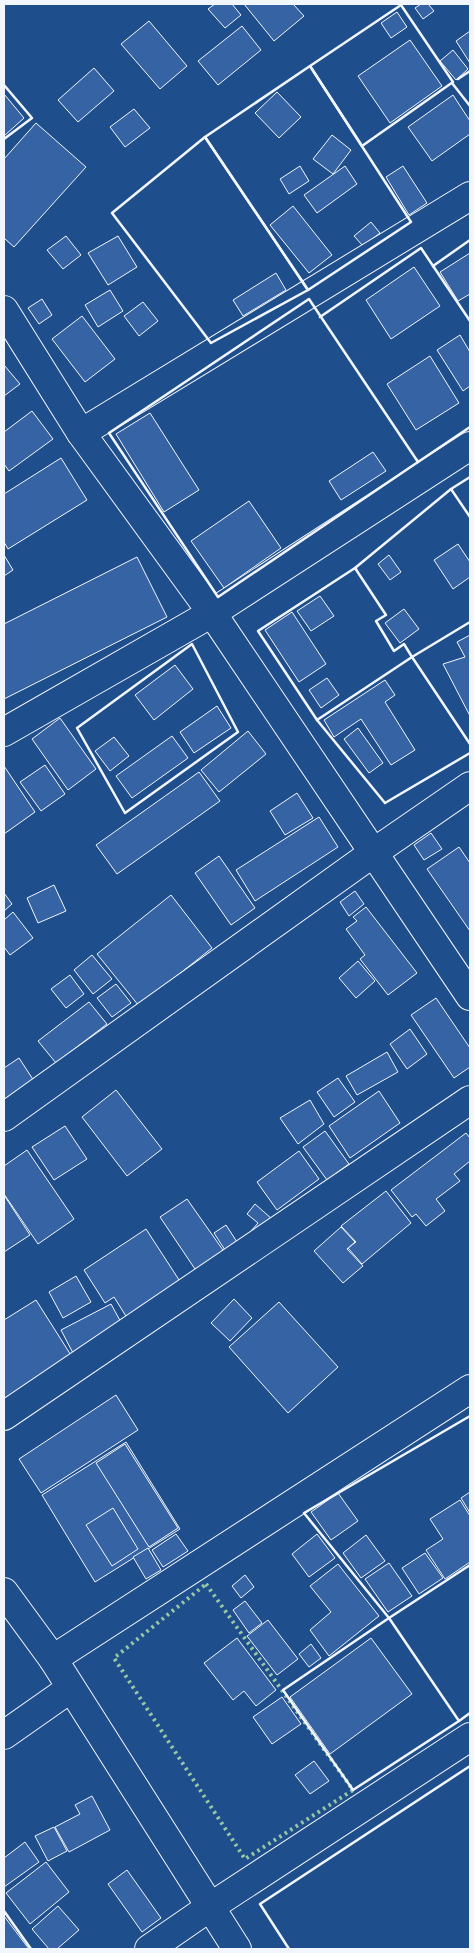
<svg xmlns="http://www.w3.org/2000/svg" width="474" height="1953" font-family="Mulish,sans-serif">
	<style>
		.building { fill: #3563a3; stroke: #f2f6ff }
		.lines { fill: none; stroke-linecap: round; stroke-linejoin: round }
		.minor-casing { stroke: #f2f6ff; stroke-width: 30 }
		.minor { stroke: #1f4e8c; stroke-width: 28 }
		.hedge { stroke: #97c8a6; stroke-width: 4; stroke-dasharray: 2.5 4; stroke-linecap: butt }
		.wall { stroke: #f2f6ff; stroke-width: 2.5 }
	</style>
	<rect width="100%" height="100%" fill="#1f4e8c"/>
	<!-- building -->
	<g class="building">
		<polygon points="215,4 232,4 241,15 225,28 208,9"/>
		<polygon points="244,4 293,4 304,16 274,41"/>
		<polygon points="421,4 428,4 434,11 423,19 415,8"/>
		<polygon points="397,12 407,27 391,38 381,23"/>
		<polygon points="149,21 187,66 160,89 121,44"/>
		<polygon points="242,26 261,50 218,85 198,61"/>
		<polygon points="470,31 470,63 456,41"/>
		<polygon points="410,40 442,86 390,123 358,76"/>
		<polygon points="453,50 468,69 456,80 440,61"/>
		<polygon points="94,68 114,91 78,122 58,100"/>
		<polygon points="277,92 301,117 279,138 255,113"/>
		<polygon points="4,94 24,118 4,136"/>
		<polygon points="453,95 470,121 470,134 432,161 408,127"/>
		<polygon points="134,109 150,128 125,147 110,127"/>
		<polygon points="36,123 86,167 14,247 4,238 4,159"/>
		<polygon points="332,135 351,150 333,174 313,159"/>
		<polygon points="300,166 309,181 289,194 280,179"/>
		<polygon points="345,166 357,184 317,213 304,195"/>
		<polygon points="403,166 427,203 409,215 386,177"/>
		<polygon points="293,206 332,255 309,273 270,225"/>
		<polygon points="371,222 380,233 363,246 354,236"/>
		<polygon points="66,236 81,255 63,269 47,250"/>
		<polygon points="118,236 137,267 108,285 88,253"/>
		<polygon points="470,253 470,294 458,301 440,272"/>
		<polygon points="414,267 440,306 391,339 366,300"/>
		<polygon points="276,273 286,290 243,316 233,300"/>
		<polygon points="110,290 123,311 98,327 85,305"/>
		<polygon points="42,299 52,315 39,324 28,308"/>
		<polygon points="143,302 158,321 139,336 124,316"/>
		<polygon points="82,316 115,359 85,382 52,339"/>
		<polygon points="460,335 470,352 470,386 463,391 437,350"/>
		<polygon points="430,356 459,403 416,430 387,384"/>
		<polygon points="4,365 20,384 4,396"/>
		<polygon points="32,411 53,439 9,471 4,464 4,432"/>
		<polygon points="150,413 199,490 164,512 116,434"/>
		<polygon points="373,452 386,471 341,500 329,481"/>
		<polygon points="61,458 87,500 8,549 4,542 4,494"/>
		<polygon points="249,501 281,548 224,588 191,541"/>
		<polygon points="458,544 470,562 470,577 453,589 434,560"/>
		<polygon points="4,555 13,570 4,576"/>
		<polygon points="389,555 401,572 390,580 378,564"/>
		<polygon points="137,557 167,617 4,699 4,624"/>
		<polygon points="320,596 334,616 311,631 297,611"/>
		<polygon points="404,609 419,629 400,643 385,623"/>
		<polygon points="292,612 326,664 299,682 265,630"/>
		<polygon points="470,635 470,716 443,664 465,657 457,642"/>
		<polygon points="175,665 193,689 154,720 135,695"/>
		<polygon points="327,678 339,695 321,708 309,690"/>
		<polygon points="385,680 395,695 385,702 415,750 391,765 361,719 334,737 324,720"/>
		<polygon points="217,706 231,728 194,753 180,732"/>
		<polygon points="60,718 96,769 68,790 32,739"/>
		<polygon points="358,728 383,763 369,773 344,739"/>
		<polygon points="248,731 266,754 219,792 201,770"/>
		<polygon points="172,736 188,758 132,798 116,776"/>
		<polygon points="114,737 129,756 110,771 95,751"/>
		<polygon points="45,765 65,794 41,811 20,782"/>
		<polygon points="4,766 35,812 4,834"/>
		<polygon points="199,772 220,801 117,874 96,845"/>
		<polygon points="297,793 313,818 285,835 270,811"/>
		<polygon points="319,817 338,847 255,901 236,870"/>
		<polygon points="431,833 442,849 424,860 414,845"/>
		<polygon points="459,847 470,863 470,931 427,869"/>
		<polygon points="219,856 255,908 231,925 195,873"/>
		<polygon points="54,885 66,911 38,923 27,898"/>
		<polygon points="355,891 364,904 349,916 340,902"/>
		<polygon points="4,893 12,904 4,911"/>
		<polygon points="171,895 212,948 139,1006 97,954"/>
		<polygon points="366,907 417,973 388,995 360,959 365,955 346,929 357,921 353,917"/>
		<polygon points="13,912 33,938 10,955 4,947 4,920"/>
		<polygon points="92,955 112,979 93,994 74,970"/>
		<polygon points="358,961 375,981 356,998 339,978"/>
		<polygon points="70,975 84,994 66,1008 51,989"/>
		<polygon points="116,984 131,1003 112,1017 97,998"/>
		<polygon points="436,998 470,1048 470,1067 454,1078 411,1015"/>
		<polygon points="89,1002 107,1024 56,1063 38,1041"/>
		<polygon points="410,1029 427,1054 407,1069 390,1044"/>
		<polygon points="387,1052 398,1072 357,1095 346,1076"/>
		<polygon points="19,1058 36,1084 4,1106 4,1068"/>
		<polygon points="338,1078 355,1102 334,1117 317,1092"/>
		<polygon points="116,1090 162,1149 127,1176 82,1117"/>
		<polygon points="379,1091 400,1123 350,1158 329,1126"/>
		<polygon points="310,1100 324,1124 298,1144 280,1118"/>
		<polygon points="65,1126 87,1159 54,1180 32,1147"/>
		<polygon points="325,1131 349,1164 327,1180 303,1147"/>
		<polygon points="466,1133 470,1138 470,1161 454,1174 460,1181 436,1199 445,1211 426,1226 416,1214 412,1217 391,1190"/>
		<polygon points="27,1150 74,1219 38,1244 4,1194 4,1166"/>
		<polygon points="299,1151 319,1179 277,1210 257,1182"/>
		<polygon points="386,1191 411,1223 362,1264 348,1248 356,1242 341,1226"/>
		<polygon points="4,1195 30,1235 4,1252"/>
		<polygon points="187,1199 225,1253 197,1272 160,1217"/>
		<polygon points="255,1204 272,1219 260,1238 251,1231 258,1223 247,1214"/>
		<polygon points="226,1225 237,1242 225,1250 214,1233"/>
		<polygon points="341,1227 355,1242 347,1249 363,1266 343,1283 314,1251"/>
		<polygon points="146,1229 183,1286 129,1321 114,1297 105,1303 84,1270"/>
		<polygon points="76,1276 91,1302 63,1318 49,1292"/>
		<polygon points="234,1299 252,1318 230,1341 211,1323"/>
		<polygon points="36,1300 74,1360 4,1405 4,1320"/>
		<polygon points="279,1302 338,1367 288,1413 229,1347"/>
		<polygon points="111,1304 123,1326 73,1353 61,1330"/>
		<polygon points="116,1395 138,1430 41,1493 19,1459"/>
		<polygon points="126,1442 180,1529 95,1582 42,1495"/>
		<polygon points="125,1444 178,1528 149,1547 96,1463"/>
		<polygon points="470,1492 470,1513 461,1498"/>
		<polygon points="338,1493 358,1521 331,1540 311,1512"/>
		<polygon points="460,1500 470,1516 470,1562 445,1579 426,1550 443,1539 430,1519"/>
		<polygon points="113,1508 138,1549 112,1566 86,1525"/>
		<polygon points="176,1534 188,1551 163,1567 152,1550"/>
		<polygon points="317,1534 335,1558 309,1577 292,1554"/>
		<polygon points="366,1535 385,1561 361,1578 343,1553"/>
		<polygon points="148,1548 161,1570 146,1579 133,1557"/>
		<polygon points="425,1553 443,1578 419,1594 402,1568"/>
		<polygon points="389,1563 412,1596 388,1612 365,1579"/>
		<polygon points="338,1564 379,1616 329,1656 310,1630 331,1612 310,1586"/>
		<polygon points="245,1575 254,1587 241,1598 232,1586"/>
		<polygon points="245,1601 262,1623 249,1633 233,1610"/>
		<polygon points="268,1620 298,1659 277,1675 247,1636"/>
		<polygon points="237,1638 276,1690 256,1706 244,1691 233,1700 204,1663"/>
		<polygon points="371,1638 412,1694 330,1754 290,1697"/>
		<polygon points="311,1644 321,1658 309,1667 299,1654"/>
		<polygon points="282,1697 301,1724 272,1744 253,1717"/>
		<polygon points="314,1761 329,1781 310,1794 295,1775"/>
		<polygon points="92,1796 110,1830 69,1852 55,1827 80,1814 75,1805"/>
		<polygon points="54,1827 67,1851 48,1861 35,1836"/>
		<polygon points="25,1842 39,1862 4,1887 4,1858"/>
		<polygon points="46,1862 69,1892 30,1924 6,1893"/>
		<polygon points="127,1870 161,1918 142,1932 108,1884"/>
		<polygon points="58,1906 79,1930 57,1949 49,1949 32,1929"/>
		<polygon points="4,1916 29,1949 4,1949"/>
	</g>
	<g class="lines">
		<!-- minor casing -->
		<g class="minor-casing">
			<g id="minor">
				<polyline points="4,310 81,433 212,613 470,996"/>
				<polyline points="81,433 470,196"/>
				<polyline points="4,732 212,613 470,446"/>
				<polyline points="4,1117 373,853 470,786"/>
				<polyline points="4,1416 470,1100"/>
				<polyline points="4,1592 53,1659 237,1949"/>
				<polyline points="53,1659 470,1389"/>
				<polyline points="4,1735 71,1688"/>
				<polyline points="149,1949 210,1907 470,1737"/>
			</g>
		</g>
		<!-- minor -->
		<use href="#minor" class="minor"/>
		<!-- hedge -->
		<polygon class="hedge" points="206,1584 353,1790 245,1859 114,1658"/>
		<!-- wall -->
		<g class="wall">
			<polygon points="401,5 453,82 362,146 310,66"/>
			<polygon points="310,66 411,222 308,290 205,137"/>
			<polyline points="458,79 470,71"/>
			<polyline points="452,83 470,106"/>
			<polyline points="4,85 32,118 4,139"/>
			<polygon points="205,137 308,290 211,343 112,213"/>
			<polyline points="434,267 433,266 470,240"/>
			<polygon points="309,299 418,462 218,597 109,433"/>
			<polyline points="320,317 421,248 470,321"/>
			<polyline points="417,460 418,462 470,427"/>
			<polyline points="452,490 451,489 470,477"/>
			<polygon points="355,568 386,615 376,621 394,651 404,644 412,657 317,720 258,631"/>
			<polyline points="356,569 355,568 451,489 470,517"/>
			<polygon points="192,644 238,732 125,813 77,728"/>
			<polyline points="412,657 470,744"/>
			<polyline points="412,657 470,622"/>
			<polyline points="318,719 317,720 385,803 470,753"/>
			<polyline points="470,1416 304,1513 389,1618 470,1565"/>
			<polygon points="389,1618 459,1721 353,1790 283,1690"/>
			<polyline points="459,1721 470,1713"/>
			<polyline points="4,1911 31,1949"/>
			<polyline points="289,1949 260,1904 470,1766"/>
		</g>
	</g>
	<!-- border -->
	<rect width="474" height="1953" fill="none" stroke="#f2f6ff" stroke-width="10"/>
</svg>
